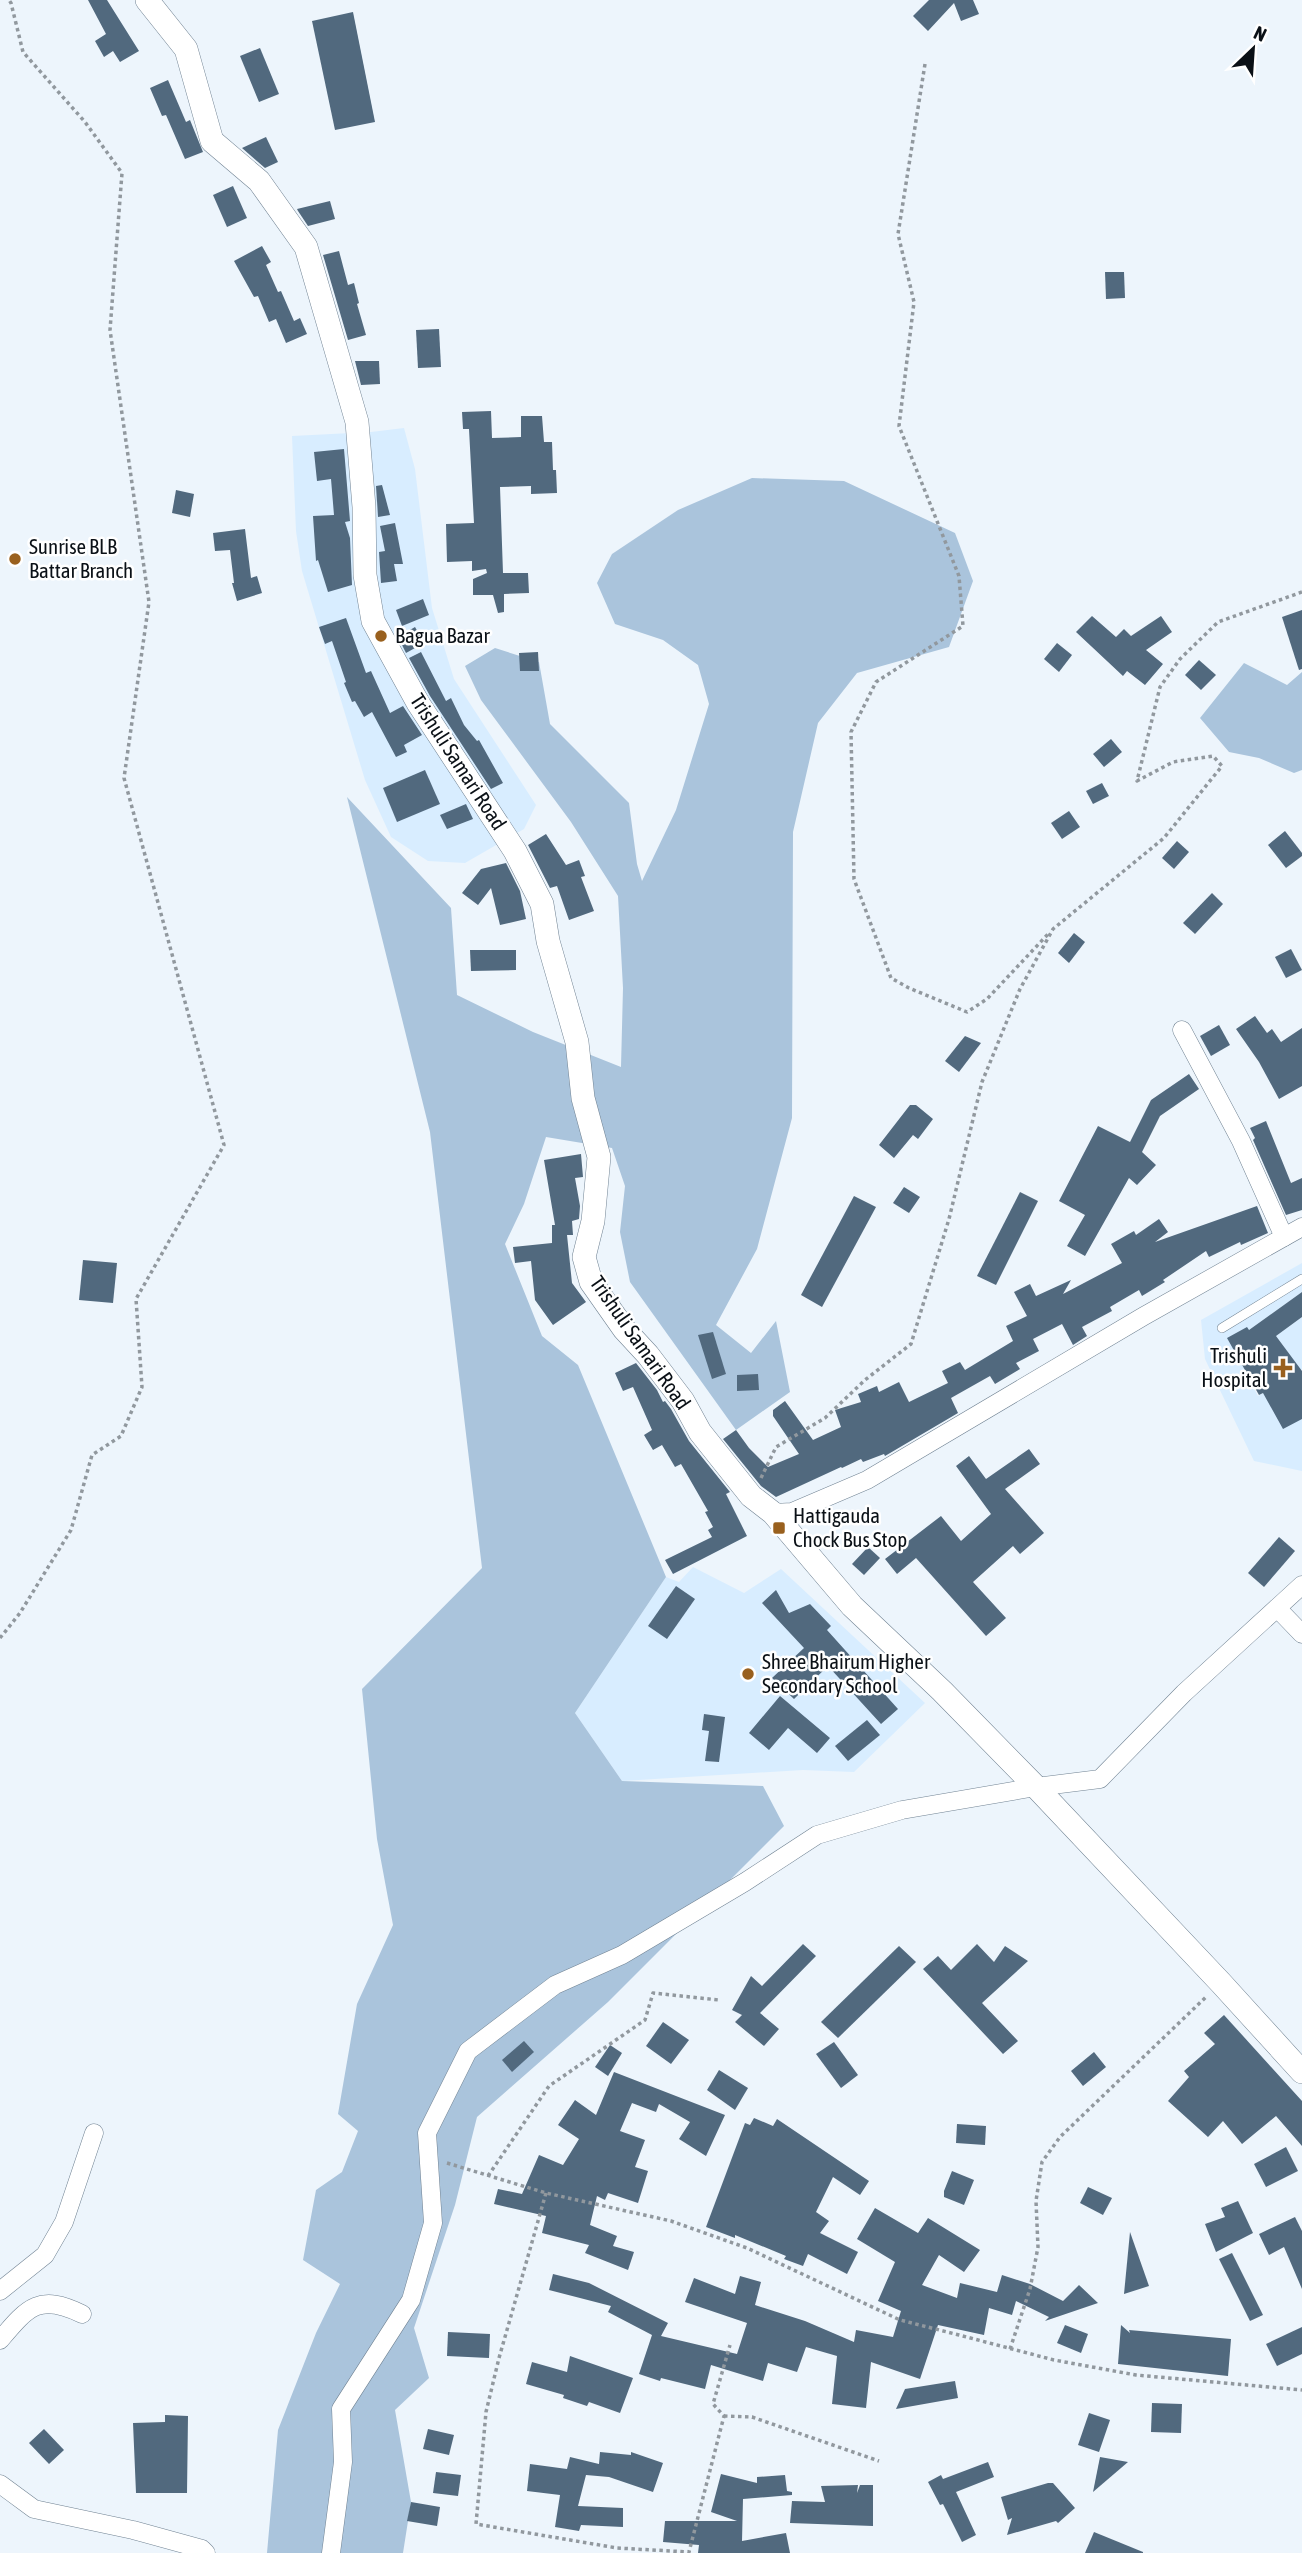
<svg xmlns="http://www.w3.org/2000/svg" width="1302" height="2553" font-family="'Asap Condensed',sans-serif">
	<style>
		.built { fill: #d8edff }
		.forest { fill: #aac4dc }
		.building { fill: #51697e }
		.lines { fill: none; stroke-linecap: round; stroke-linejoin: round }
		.service-casing { stroke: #718393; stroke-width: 10 }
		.minor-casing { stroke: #718393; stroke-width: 19 }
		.tertiary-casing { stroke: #718393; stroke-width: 24 }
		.path { stroke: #91989e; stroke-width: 3.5; stroke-dasharray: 3.5 3.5; stroke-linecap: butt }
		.service { stroke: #fff; stroke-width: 9 }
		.minor { stroke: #fff; stroke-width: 18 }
		.tertiary { stroke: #fff; stroke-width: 23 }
		.poi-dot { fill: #99601e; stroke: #fff; stroke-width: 2.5 }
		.labels { text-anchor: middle; stroke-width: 5; stroke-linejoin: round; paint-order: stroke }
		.poi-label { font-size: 21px; fill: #0a1016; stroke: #fff; text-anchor: start }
		.street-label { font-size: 21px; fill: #0a1016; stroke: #fff }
	</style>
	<rect width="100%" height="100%" fill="#edf5fc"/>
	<!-- built -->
	<g class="built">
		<polygon points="404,428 415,469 432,608 454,679 536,805 524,829 465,863 428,861 391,837 365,780 302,571 296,531 292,436 371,432"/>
		<polygon points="1302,1263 1302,1292 1249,1330 1276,1366 1290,1355 1276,1336 1302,1317 1302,1369 1299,1372 1279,1370 1252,1385 1258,1396 1263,1393 1302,1419 1302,1471 1254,1461 1205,1359 1201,1320"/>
		<polygon points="693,1567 744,1593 781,1569 925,1703 854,1772 803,1770 622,1781 575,1713 666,1577 679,1582"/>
	</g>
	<!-- forest -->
	<g class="forest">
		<polygon points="752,478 844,481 955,533 973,581 949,647 857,673 818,723 793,832 792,1118 757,1249 716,1325 751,1353 776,1321 790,1392 736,1430 630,1282 620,1232 625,1186 612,1148 546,1137 524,1204 505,1244 542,1336 578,1365 666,1577 575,1713 622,1781 763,1786 784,1826 608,2002 477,2117 455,2205 414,2328 429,2378 395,2410 411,2502 403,2553 267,2553 278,2430 316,2333 340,2284 303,2260 316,2190 342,2172 358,2131 338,2114 357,2004 393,1925 377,1839 362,1689 482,1568 430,1132 347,797 451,908 457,995 533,1032 621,1067 623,988 618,896 571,822 481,700 465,666 495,648 539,662 550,724 629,803 637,864 642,881 676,810 709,704 698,665 663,640 615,624 597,583 612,554 678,510"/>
		<polygon points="1244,663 1287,685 1302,672 1302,770 1294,773 1259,758 1229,752 1200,718"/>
	</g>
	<!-- building -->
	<g class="building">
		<polygon points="88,0 107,0 139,51 120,62 113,51 104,57 95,41 106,34"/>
		<polygon points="929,0 973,0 979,14 961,21 954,3 928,31 913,16"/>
		<polygon points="353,12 375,122 335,130 312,21"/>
		<polygon points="260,48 279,94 259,102 240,56"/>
		<polygon points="168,80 186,122 190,120 203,152 185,159 166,115 162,116 150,88"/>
		<polygon points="266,137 278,162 265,168 242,148"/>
		<polygon points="233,186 247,218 227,227 213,195"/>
		<polygon points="330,201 335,219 308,226 298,211 297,209"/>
		<polygon points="262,246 271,262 266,265 278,292 281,291 294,321 300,318 307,334 286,343 276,319 269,322 258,296 254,297 234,261"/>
		<polygon points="339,251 348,285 354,283 359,303 357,304 366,335 348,340 323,255"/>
		<polygon points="1105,272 1124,272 1125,298 1106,299"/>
		<polygon points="439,329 441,367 418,368 416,330"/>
		<polygon points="355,361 379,361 380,384 361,385"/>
		<polygon points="491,411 492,438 521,437 521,416 542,416 544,442 552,442 553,470 556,470 557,493 531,494 531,486 500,487 503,573 528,573 529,593 504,594 504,612 498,613 493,595 473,595 473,579 487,573 486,569 472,571 472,561 447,562 446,524 474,523 469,429 463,429 462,412"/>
		<polygon points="344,449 350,521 345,522 350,538 352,585 328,592 318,560 316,561 313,516 334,515 331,479 317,481 314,452"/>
		<polygon points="382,485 390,515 378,517 376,486"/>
		<polygon points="176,490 194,494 190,517 172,513"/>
		<polygon points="395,523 403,564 394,564 397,581 381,583 379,552 385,551 380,526"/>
		<polygon points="245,529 251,578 257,576 262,593 237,601 232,583 234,583 230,550 215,551 213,533"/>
		<polygon points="423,599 429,615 402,626 396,610"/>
		<polygon points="1302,610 1302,669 1299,670 1282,617"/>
		<polygon points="1092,616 1116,637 1124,629 1131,636 1161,616 1172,632 1146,650 1163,664 1145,685 1127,671 1123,676 1076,632"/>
		<polygon points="346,618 366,673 371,671 390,713 403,706 422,735 404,745 407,752 396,757 372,712 364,717 355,701 352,702 344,683 346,682 332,641 325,644 319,627"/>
		<polygon points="415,627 424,643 406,653 398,637"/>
		<polygon points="1057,643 1072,655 1059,672 1044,659"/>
		<polygon points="421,652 446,701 451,698 464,725 477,741 479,740 503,783 491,789 430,696 409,658"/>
		<polygon points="538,652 539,671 520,671 519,653"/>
		<polygon points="1199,660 1216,675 1201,690 1185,675"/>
		<polygon points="1111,739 1122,752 1104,767 1093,754"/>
		<polygon points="425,770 440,804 397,822 383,788"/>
		<polygon points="1102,783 1109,796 1093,804 1086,791"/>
		<polygon points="466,804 473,819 447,829 440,815"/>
		<polygon points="1069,811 1080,827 1062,839 1051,823"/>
		<polygon points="1285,831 1302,853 1302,856 1286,868 1268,845"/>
		<polygon points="546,834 566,865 579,860 585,876 581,877 594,911 569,920 557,886 550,888 528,845"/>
		<polygon points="1177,841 1189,852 1174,869 1162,858"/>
		<polygon points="506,863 520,891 526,919 500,925 491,888 478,905 462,893 481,869"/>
		<polygon points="1212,893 1223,904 1195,934 1183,923"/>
		<polygon points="1074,933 1085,942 1069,963 1058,953"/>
		<polygon points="1291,949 1302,970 1286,978 1275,957"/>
		<polygon points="470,950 516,950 516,970 471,971"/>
		<polygon points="1255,1016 1267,1033 1272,1029 1281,1042 1302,1028 1302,1086 1279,1099 1259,1062 1236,1029"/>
		<polygon points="1219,1025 1230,1045 1211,1056 1200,1036"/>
		<polygon points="965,1036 981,1043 959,1072 945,1061"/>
		<polygon points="1189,1074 1199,1089 1160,1116 1142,1152 1156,1165 1137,1185 1129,1178 1085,1256 1067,1246 1085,1215 1059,1201 1098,1126 1130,1142 1151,1100"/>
		<polygon points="910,1105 916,1105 933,1119 918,1139 913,1135 894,1158 879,1145"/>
		<polygon points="1266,1121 1291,1183 1302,1178 1302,1210 1286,1215 1253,1140 1255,1138 1250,1128"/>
		<polygon points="581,1154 583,1177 575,1178 580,1206 579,1219 572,1221 573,1235 567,1235 572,1283 586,1302 553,1325 535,1300 531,1261 515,1263 513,1247 552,1243 552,1225 555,1225 544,1160"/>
		<polygon points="904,1187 920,1197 909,1213 893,1203"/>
		<polygon points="1020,1192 1038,1201 996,1285 977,1276"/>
		<polygon points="854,1196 876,1207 822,1307 801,1295"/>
		<polygon points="1257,1206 1268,1233 1241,1245 1240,1242 1209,1257 1206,1251 1163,1280 1165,1282 1142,1296 1139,1290 1110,1307 1112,1311 1082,1327 1087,1336 1073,1345 1062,1324 1033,1339 1039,1351 1016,1363 1020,1369 995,1384 990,1376 951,1398 958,1413 885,1456 884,1454 863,1462 861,1459 842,1468 841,1467 776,1497 761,1486 723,1439 736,1430 749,1448 768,1467 799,1454 773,1416 773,1410 785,1401 813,1440 841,1427 835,1410 861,1402 858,1394 877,1386 879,1392 899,1382 909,1402 948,1383 942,1371 960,1362 965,1370 1013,1341 1006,1326 1027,1316 1014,1292 1030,1284 1036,1296 1071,1280 1063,1294 1122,1263 1111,1244 1134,1231 1136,1235 1159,1219 1168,1232 1155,1242"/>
		<polygon points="83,1260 117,1263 113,1303 79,1300"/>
		<polygon points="1302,1292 1302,1317 1276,1336 1302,1371 1302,1419 1283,1429 1263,1393 1259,1395 1227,1338 1247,1327 1249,1330"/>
		<polygon points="713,1332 726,1374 712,1379 698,1335"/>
		<polygon points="636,1363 657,1390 663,1402 665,1401 671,1409 689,1441 730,1492 726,1494 747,1536 673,1574 665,1560 712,1537 708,1530 713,1527 705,1512 708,1511 681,1464 675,1467 662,1445 653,1450 644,1435 652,1430 633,1387 623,1391 615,1373"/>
		<polygon points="758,1374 759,1390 737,1391 737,1375"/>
		<polygon points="1029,1449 1040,1464 1005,1489 1044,1533 1020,1554 1013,1546 973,1582 1006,1618 986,1636 916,1558 897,1574 885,1559 941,1516 961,1541 991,1514 956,1466 969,1456 986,1479"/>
		<polygon points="1279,1537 1295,1551 1264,1587 1248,1573"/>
		<polygon points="868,1547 880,1558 864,1575 852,1564"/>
		<polygon points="676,1586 695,1599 667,1639 648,1626"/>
		<polygon points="776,1590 789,1613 810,1604 831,1626 827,1630 898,1709 881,1724 828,1666 794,1699 772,1678 804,1648 762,1603"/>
		<polygon points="780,1696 830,1738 817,1753 788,1728 769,1750 749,1733"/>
		<polygon points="704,1714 725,1717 719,1762 705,1761 709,1731 702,1730"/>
		<polygon points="867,1720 880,1735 848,1761 835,1746"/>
		<polygon points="803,1944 816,1956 760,2013 779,2029 764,2046 735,2022 742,2015 732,2010 751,1976 762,1986"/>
		<polygon points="977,1944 994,1962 1005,1946 1028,1961 982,2003 1018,2041 1003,2054 923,1969 938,1956 951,1970"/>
		<polygon points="899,1946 916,1962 838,2038 821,2022"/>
		<polygon points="1224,2015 1302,2101 1302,2146 1276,2116 1242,2144 1223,2121 1208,2137 1168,2101 1189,2077 1184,2071 1215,2044 1204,2033"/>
		<polygon points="663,2022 689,2040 671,2064 646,2046"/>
		<polygon points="524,2041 534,2052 512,2072 502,2060"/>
		<polygon points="834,2042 858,2075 841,2088 816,2054"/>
		<polygon points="610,2045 622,2053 608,2076 595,2067"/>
		<polygon points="1094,2052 1106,2067 1083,2086 1071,2071"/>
		<polygon points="719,2070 748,2088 735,2110 707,2090"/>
		<polygon points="614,2072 725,2115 706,2156 679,2139 690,2122 659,2104 656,2112 632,2103 620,2131 645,2140 635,2167 648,2171 638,2203 608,2193 605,2200 597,2196 590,2225 617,2236 613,2246 634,2252 628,2270 585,2253 589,2245 542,2233 546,2216 494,2204 498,2189 522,2194 539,2155 563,2165 579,2139 558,2125 575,2100 596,2115"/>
		<polygon points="754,2118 773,2126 777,2119 869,2181 860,2195 833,2177 816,2212 829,2221 820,2233 858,2252 847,2274 808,2254 803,2266 784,2259 786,2256 735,2235 735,2238 706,2227 745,2123 750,2125"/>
		<polygon points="957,2124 986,2126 985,2145 956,2143"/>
		<polygon points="1286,2147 1298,2171 1266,2187 1254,2164"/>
		<polygon points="952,2171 974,2180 964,2205 944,2197 944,2191"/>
		<polygon points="1088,2187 1112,2198 1103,2215 1080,2203"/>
		<polygon points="1238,2201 1253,2233 1216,2252 1205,2224 1225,2217 1221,2208"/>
		<polygon points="875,2208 918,2233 928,2218 980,2250 964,2272 939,2255 922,2285 957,2298 960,2283 997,2292 1002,2275 1030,2284 1063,2301 1079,2285 1098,2303 1045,2321 1049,2317 1016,2301 1012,2315 989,2308 984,2335 938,2325 920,2379 871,2362 866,2408 832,2404 837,2356 806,2347 797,2372 768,2363 763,2381 711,2365 705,2389 661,2378 660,2381 639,2374 652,2335 608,2312 611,2306 549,2290 553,2274 589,2283 668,2323 661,2336 737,2354 747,2323 685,2302 694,2278 735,2294 740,2276 761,2282 755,2305 805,2321 854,2342 856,2330 893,2337 901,2311 878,2301 895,2262 857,2239"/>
		<polygon points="1295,2217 1302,2231 1302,2289 1284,2247 1269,2255 1259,2234"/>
		<polygon points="1130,2232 1149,2286 1124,2294"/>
		<polygon points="1232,2253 1263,2315 1250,2321 1219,2259"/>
		<polygon points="1065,2325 1088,2334 1081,2353 1057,2343"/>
		<polygon points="1121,2325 1130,2333 1129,2330 1231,2339 1228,2376 1118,2364"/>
		<polygon points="1302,2327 1302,2354 1277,2366 1266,2344"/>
		<polygon points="448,2332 490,2334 489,2358 447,2356"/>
		<polygon points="570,2356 633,2378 620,2413 589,2402 587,2406 563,2398 564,2395 526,2384 532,2362 567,2372"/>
		<polygon points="955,2381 958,2398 896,2409 905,2389"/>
		<polygon points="1152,2403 1182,2404 1181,2433 1151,2432"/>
		<polygon points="1089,2413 1110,2420 1099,2452 1078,2445"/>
		<polygon points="165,2415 188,2416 187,2493 136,2493 133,2423 165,2422"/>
		<polygon points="44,2429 64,2450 49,2464 29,2443"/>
		<polygon points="428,2429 454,2435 449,2455 423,2449"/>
		<polygon points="600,2452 631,2455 631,2452 663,2463 653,2492 609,2477 586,2475 578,2506 623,2508 623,2527 581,2525 579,2531 555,2527 560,2495 527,2491 530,2464 567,2469 570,2457 599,2464"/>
		<polygon points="1100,2457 1128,2462 1093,2492"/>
		<polygon points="988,2462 994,2477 956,2492 976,2535 962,2542 943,2504 940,2505 928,2482 941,2475 943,2479"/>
		<polygon points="436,2472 461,2475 458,2496 433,2493"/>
		<polygon points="721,2474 757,2483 757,2477 785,2475 787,2491 792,2492 792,2495 743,2499 742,2541 786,2533 790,2553 698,2553 699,2545 663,2542 665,2521 737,2521 711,2512"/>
		<polygon points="1048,2483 1053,2483 1075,2508 1058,2523 1056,2521 1007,2535 1012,2518 1008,2520 1001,2497"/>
		<polygon points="858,2485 857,2493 860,2485 873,2485 873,2526 790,2523 792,2501 825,2502 821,2486"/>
		<polygon points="411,2502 440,2507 437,2526 407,2521"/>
		<polygon points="1094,2532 1143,2552 1143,2553 1085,2553"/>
	</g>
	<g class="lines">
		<!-- service casing -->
		<g class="service-casing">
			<polyline id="service" points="1222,1328 1302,1279"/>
		</g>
		<!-- minor casing -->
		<g class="minor-casing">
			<g id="minor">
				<polyline points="1182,1030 1241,1141 1284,1237"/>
				<polyline points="773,1513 792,1512 867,1480 1144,1316 1302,1227"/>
				<polyline points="1277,1608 1302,1634"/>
				<polyline points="0,2291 45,2255 64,2222 94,2133"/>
				<path d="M0,2340c28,-33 39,-47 82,-26"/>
				<polyline points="0,2484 34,2509 133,2530 202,2549 206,2553"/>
				<polyline points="331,2553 343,2462 341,2409 411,2300 433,2223 427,2133 468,2051 555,1985 622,1955 745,1882 817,1835 902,1810 1036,1787 1100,1779 1184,1693 1302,1585"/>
			</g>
		</g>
		<!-- tertiary casing -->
		<g class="tertiary-casing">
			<polyline id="tertiary" points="147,0 186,49 212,141 259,181 306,247 357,422 364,507 365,575 373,621 418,703 515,851 542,904 548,941 577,1042 583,1098 599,1157 593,1221 584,1257 591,1282 624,1329 648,1355 683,1401 700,1432 751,1496 773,1513 852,1606 942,1691 1036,1787 1221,1983 1302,2072"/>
		</g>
		<!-- path -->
		<g class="path">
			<polyline points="925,64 898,234 914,302 899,426 959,576 963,626 876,682 851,732 854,879 891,978 909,988 967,1012 987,999 1049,933"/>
			<polyline points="761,1478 776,1447 825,1418 865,1380 911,1344 949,1219 982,1082 1020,989 1053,929 1164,838 1222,766 1213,756 1173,762 1137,781 1160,687 1180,659 1218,622 1302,592"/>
			<polyline points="0,1638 20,1613 71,1530 92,1455 121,1436 142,1387 136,1299 224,1145 124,778 149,602 110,330 122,173 85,122 23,52 11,3 9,0"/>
			<polyline points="447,2163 546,2193 671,2221 747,2248 900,2320 959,2335 1054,2360 1136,2375 1302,2390"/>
			<polyline points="488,2176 549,2086 645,2020 653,1993 719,2000"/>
			<polyline points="546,2193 499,2358 486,2412 476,2524 617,2548 689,2552 724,2416 713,2404 730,2345"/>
			<polyline points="1010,2349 1030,2289 1038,2247 1036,2201 1042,2162 1060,2137 1207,1996"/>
			<polyline points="724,2416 752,2417 879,2461"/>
		</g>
		<!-- service -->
		<use href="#service" class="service"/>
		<!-- minor -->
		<use href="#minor" class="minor"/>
		<!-- tertiary -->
		<use href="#tertiary" class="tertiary"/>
	</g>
	<!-- markers -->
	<g class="poi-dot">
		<circle cx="15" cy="559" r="7"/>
		<circle cx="381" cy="636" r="7"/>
		<path d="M1279.5 1357.5h7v7h7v7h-7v7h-7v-7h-7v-7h7z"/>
		<rect x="772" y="1521" width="14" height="14" rx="3.5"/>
		<circle cx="748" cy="1674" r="7"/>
	</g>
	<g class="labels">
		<!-- poi labels -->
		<g class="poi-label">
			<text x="29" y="554">Sunrise BLB<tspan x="29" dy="24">Battar Branch</tspan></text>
			<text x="395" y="643">Bagua Bazar</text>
			<text x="1267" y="1363" text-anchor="end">Trishuli<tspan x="1267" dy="24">Hospital</tspan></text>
			<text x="793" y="1523">Hattigauda<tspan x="793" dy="24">Chock Bus Stop</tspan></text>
			<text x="762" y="1669">Shree Bhairum Higher<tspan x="762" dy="24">Secondary School</tspan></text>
		</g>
		<!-- street labels -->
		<g class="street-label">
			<text transform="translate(458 762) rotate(57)" y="7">Trishuli Samari Road</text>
			<text transform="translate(640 1343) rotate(55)" y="7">Trishuli Samari Road</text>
		</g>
	</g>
	<!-- north arrow -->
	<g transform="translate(1253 49) rotate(25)" stroke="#ffffff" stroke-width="5" paint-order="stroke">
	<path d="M0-5L12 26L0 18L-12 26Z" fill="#0a1016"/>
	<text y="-10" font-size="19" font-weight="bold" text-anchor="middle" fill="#0a1016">N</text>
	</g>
</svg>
